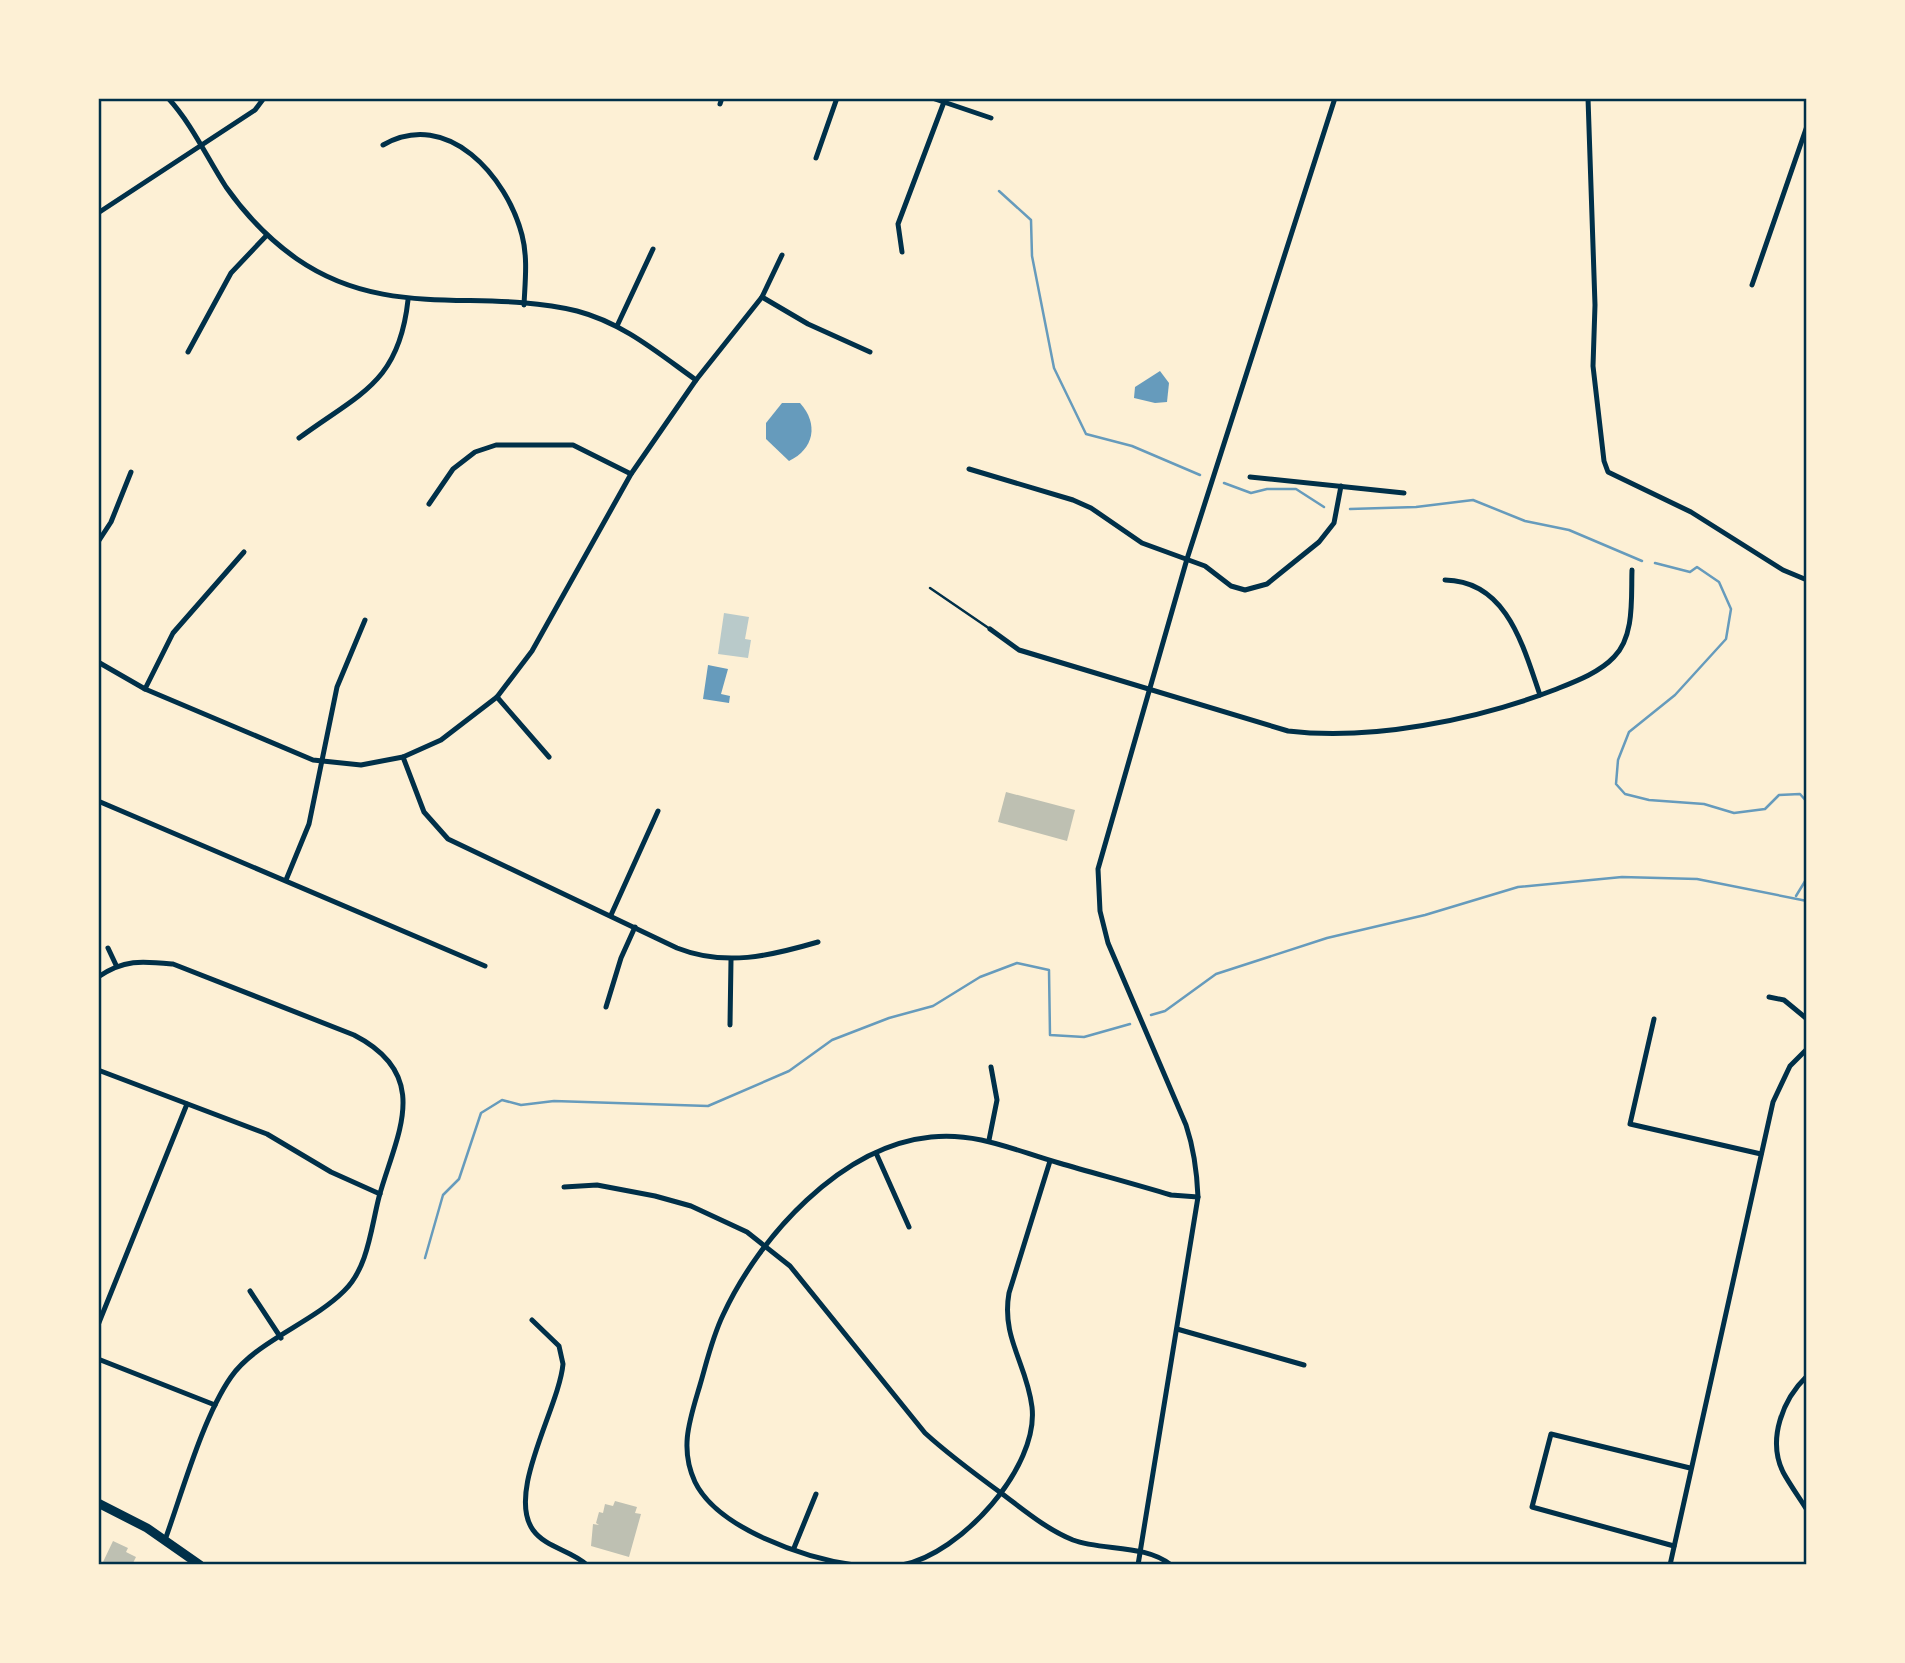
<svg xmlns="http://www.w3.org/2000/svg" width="1905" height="1663" font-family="Mulish,sans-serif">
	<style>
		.green { fill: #b9caca }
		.water { fill: #669bbc }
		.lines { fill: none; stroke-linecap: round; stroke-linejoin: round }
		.stream { stroke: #669bbc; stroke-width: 2.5 }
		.building { fill: #bec0b2 }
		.service { stroke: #003049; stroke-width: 2.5 }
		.minor { stroke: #003049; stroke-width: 5 }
		.primary { stroke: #003049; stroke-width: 9 }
		.neatline { fill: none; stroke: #003049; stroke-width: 2.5 }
	</style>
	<rect width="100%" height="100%" fill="#fdf0d5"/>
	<!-- green -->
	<polygon class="green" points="724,613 749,617 745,639 751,640 748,658 718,654"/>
	<!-- water -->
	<g class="water">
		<polygon points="1160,371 1169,383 1167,402 1155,403 1134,398 1135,387"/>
		<path d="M782,403h18c19,21 14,46 -11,58l-23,-22v-16z"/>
		<polygon points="708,665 728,669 721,694 730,696 729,703 703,699"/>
	</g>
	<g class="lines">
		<!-- stream -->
		<g class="stream">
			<polyline points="999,191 1031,220 1032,256 1054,368 1086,434 1132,446 1200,475"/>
			<polyline points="1224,483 1251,493 1267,489 1296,489 1324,507"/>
			<polyline points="1350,509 1416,507 1473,500 1525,521 1569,530 1642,561"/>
			<polyline points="1655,563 1690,572 1697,567 1719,582 1731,609 1726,639 1675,695 1629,732 1618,760 1616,784 1625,794 1649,800 1704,804 1734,813 1765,809 1779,795 1800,794 1807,802"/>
			<polyline points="1796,896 1807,878"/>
			<polyline points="1151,1015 1165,1011 1216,974 1327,938 1425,915 1518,887 1622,877 1697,879 1807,901"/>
			<polyline points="425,1258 443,1195 459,1179 481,1113 502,1100 521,1105 554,1101 708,1106 789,1071 832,1040 889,1018 933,1006 980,977 1017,963 1049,970 1050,1035 1084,1037 1130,1024"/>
		</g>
	</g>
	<!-- building -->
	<g class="building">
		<polygon points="1006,792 1075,810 1067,841 998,822"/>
		<polygon points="615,1501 637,1507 635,1513 641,1514 629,1557 591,1546 593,1524 599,1525 596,1523 599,1512 603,1513 605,1504 613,1506"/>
		<polygon points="113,1541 128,1548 126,1552 136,1557 132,1565 110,1565 103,1562"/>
	</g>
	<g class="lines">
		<!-- service -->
		<polyline class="service" points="930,588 990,629"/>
		<!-- minor -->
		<g class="minor">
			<path d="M168,98c24,26 39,60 58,89 19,27 44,53 71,72 91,63 184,28 280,52 46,12 81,42 119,69"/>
			<polyline points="932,98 991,118"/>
			<polyline points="1588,98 1595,305 1593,366 1604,461 1608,472 1691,512 1783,570 1807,580"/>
			<polyline points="720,104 722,98"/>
			<path d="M383,145c65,-37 124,32 139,90 6,23 3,47 2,70"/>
			<polyline points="816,158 837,98"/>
			<polyline points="98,213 255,110 264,98"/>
			<polyline points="902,252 898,224 944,102"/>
			<polyline points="1752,285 1807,126"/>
			<polyline points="762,297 808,324 870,352"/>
			<polyline points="617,326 653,249"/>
			<polyline points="188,352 231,273 267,235"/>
			<path d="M299,438c61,-45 100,-55 109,-138"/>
			<polyline points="969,469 1073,500 1091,508 1142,543 1205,566 1231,586 1245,590 1267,584 1319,542 1334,523 1341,486"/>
			<polyline points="1250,477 1404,493"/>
			<polyline points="429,504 453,469 475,452 496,445 573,445 631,474"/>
			<polyline points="98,542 111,522 131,472"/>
			<path d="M1445,580c62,1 78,66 95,115"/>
			<path d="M990,629l29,21 269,81c83,10 188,-11 266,-41 20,-8 45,-17 60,-33 21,-21 17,-60 18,-87"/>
			<polyline points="98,662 145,689 313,760 361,765 403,757 441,740 497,697 532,651 631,474 696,380 762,297 782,255"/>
			<polyline points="145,689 173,633 244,552"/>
			<polyline points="497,697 549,757"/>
			<path d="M403,757l21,55 24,27 229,109c48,19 93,8 141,-6"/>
			<polyline points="98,801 485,966"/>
			<polyline points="286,880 309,824 337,687 365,620"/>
			<polyline points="611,915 658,811"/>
			<polyline points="108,948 116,965"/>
			<path d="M98,977c26,-18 44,-16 75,-13l181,71c80,41 42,100 25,162 -8,31 -11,71 -35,94 -32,32 -89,51 -113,86 -28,40 -49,116 -66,163"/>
			<polyline points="1769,997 1784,1000 1807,1019"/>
			<polyline points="606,1007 621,958 635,927"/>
			<polyline points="1654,1019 1630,1124 1761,1154"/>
			<polyline points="730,1025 731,960"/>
			<polyline points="98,1070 267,1134 331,1172 380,1194"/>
			<polyline points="989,1140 997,1100 991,1067"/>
			<polyline points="876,1153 909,1227"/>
			<path d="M564,1187l33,-2 58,11 36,10 56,26 43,34 135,167c24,22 50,41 76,60 23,17 45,36 72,47 29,11 73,4 98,25"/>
			<polyline points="250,1291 281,1338"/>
			<path d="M532,1320l27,26 4,18c-4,44 -57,128 -30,166 13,18 38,20 54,35"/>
			<polyline points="98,1325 187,1104"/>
			<polyline points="1177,1329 1304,1365"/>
			<polyline points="98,1359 215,1405"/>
			<path d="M1807,1376c-24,23 -40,63 -24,96 7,13 16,25 24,38"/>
			<polyline points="1674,1546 1532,1507 1551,1434 1690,1468"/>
			<polyline points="794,1548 816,1494"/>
			<path d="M854,1565c-49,-7 -136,-36 -159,-83 -16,-34 -5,-63 5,-97 7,-24 12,-47 23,-70 36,-78 118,-169 208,-178 47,-5 85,14 128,26 38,11 75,21 112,32l27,2"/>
			<path d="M902,1565c59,-11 137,-98 130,-158 -5,-43 -31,-69 -23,-114l41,-132"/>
			<path d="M1138,1565l60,-368c-1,-25 -4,-48 -12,-72l-78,-182 -8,-32 -2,-42 89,-310 148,-461"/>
			<polyline points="1670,1565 1773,1102 1790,1066 1807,1049"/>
		</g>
		<!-- primary -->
		<polyline class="primary" points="98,1503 147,1528 200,1565"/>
	</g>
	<!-- border -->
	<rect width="1905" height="1663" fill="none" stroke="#fdf0d5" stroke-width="200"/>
	<rect x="100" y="100" width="1705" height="1463" class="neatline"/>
</svg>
